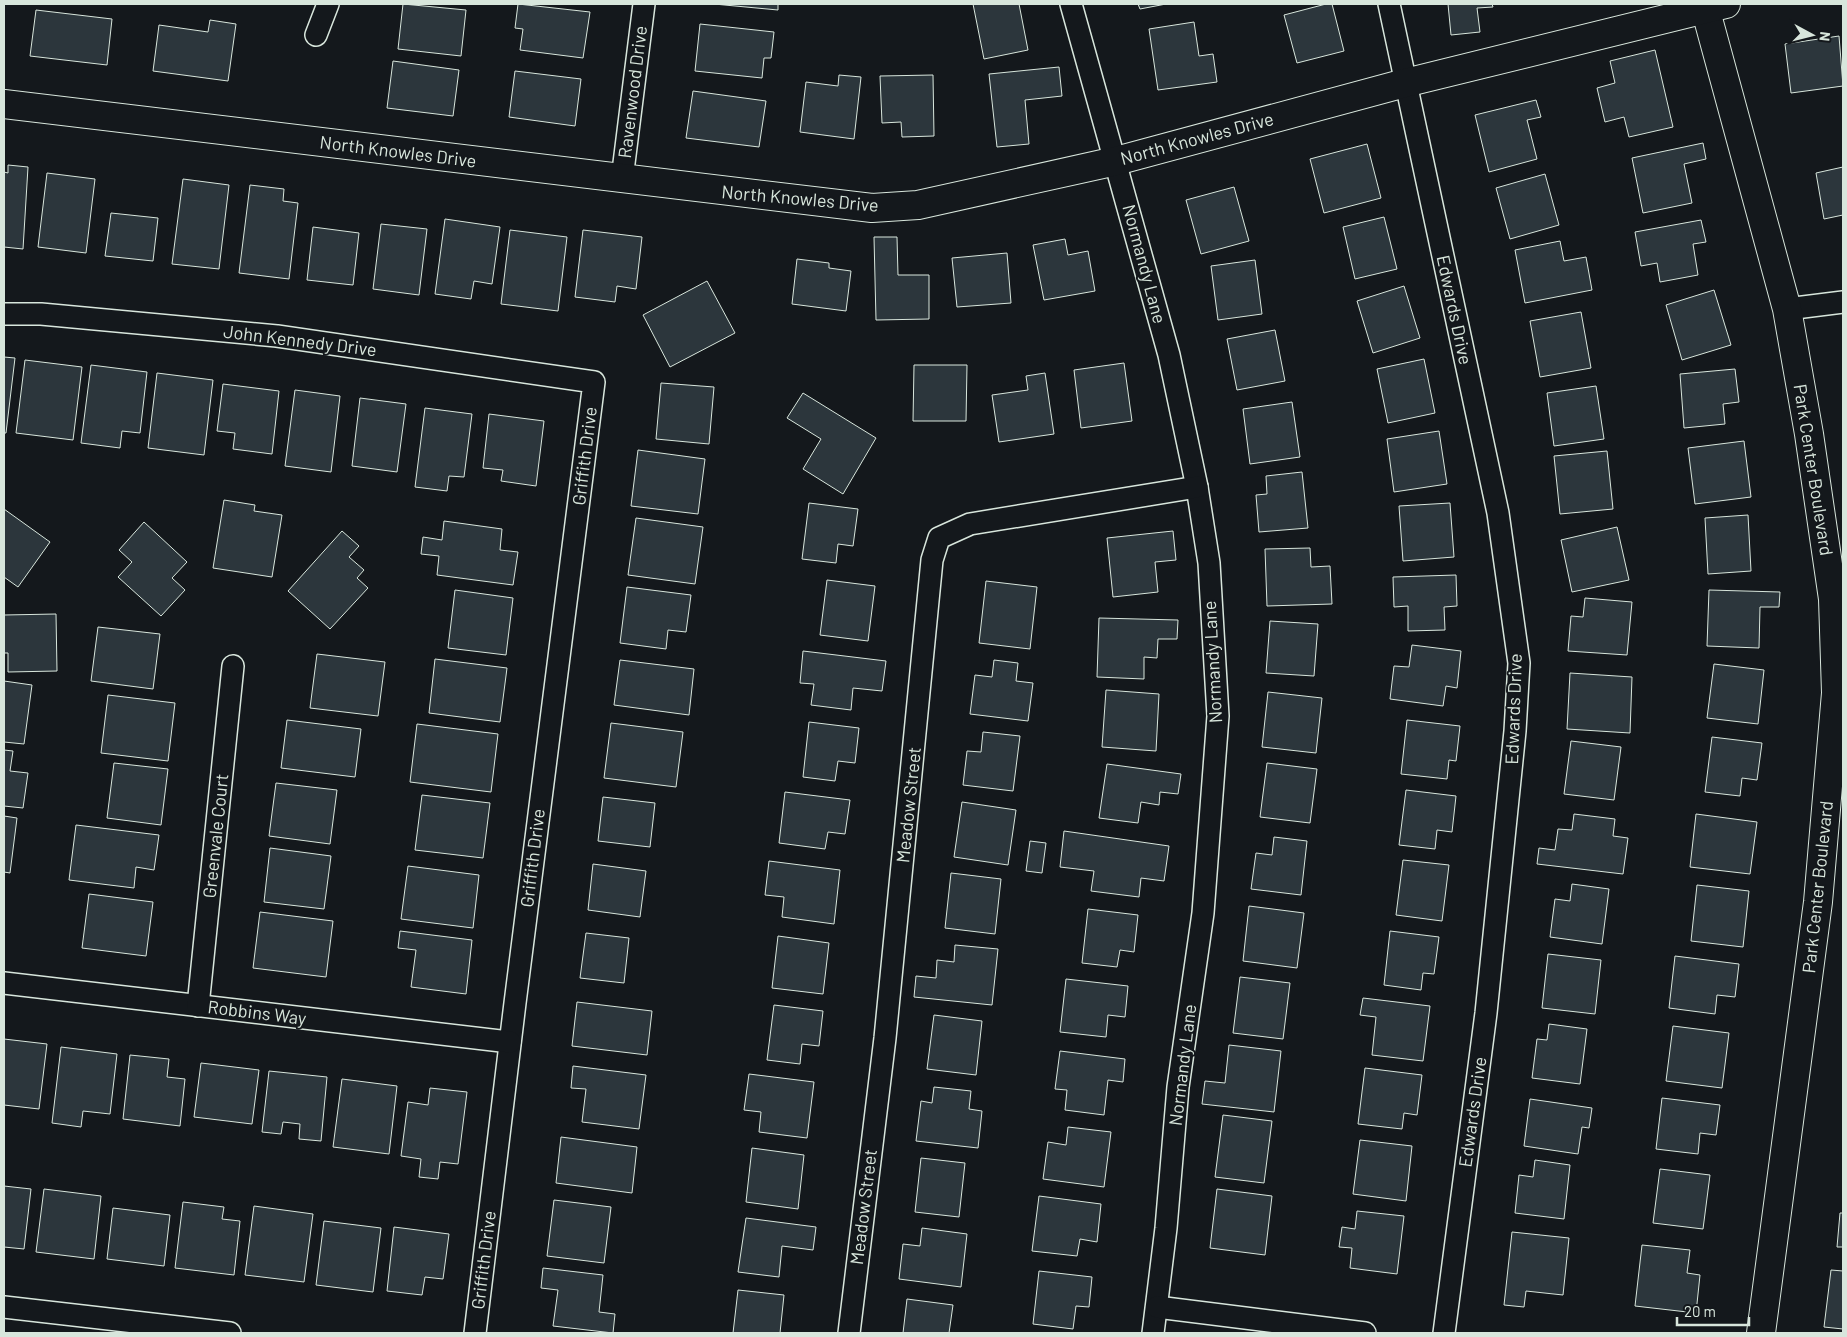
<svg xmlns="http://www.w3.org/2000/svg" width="1847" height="1337" font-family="Barlow,sans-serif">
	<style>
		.building { fill: #2c363c; stroke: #d8e6dc }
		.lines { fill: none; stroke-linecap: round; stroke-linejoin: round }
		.street-casing { stroke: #d8e6dc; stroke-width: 24 }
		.secondary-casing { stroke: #d8e6dc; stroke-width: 30 }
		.street { stroke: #14181c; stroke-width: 21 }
		.secondary { stroke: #14181c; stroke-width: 28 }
		.labels { text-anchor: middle; stroke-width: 4; stroke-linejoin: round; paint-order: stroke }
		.street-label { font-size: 18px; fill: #d8e6dc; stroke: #14181c }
	</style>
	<rect width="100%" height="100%" fill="#14181c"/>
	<!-- building -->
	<g class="building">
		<polygon points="403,4 466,10 461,56 398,49"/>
		<polygon points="518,4 590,12 583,58 520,50 523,29 515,28"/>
		<polygon points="714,4 778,4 778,10"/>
		<polygon points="973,4 1019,4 1028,50 984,59"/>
		<polygon points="1138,4 1166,4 1140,9"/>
		<polygon points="1326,4 1332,4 1344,51 1297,63 1284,15"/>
		<polygon points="1448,4 1492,4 1493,7 1477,8 1480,32 1451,35"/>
		<polygon points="36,10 112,19 107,65 30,56"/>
		<polygon points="210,20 236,24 228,81 153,71 159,25 208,32"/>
		<polygon points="1194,22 1199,56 1213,54 1217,82 1158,90 1149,29"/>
		<polygon points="700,24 774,32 771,58 764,58 762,78 695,71"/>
		<polygon points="1839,36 1843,86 1791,93 1785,44"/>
		<polygon points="1655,50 1673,127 1629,137 1624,117 1605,122 1597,88 1615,83 1610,61"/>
		<polygon points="393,61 459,70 453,116 387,108"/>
		<polygon points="1059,67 1062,96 1025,100 1029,144 997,147 989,74"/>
		<polygon points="515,71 581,79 575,126 509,117"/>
		<polygon points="839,75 861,77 854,139 800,132 806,82 838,86"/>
		<polygon points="933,75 934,136 902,137 901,122 882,123 880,76"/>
		<polygon points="693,91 766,101 759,147 686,138"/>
		<polygon points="1536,100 1541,117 1527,120 1537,159 1489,172 1475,115"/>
		<polygon points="1703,143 1706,159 1684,164 1692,203 1643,213 1632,158"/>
		<polygon points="1367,144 1381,198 1324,213 1310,159"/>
		<polygon points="8,165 28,167 23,249 4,247 4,172 8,173"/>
		<polygon points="1843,167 1843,215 1824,219 1816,173"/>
		<polygon points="47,173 95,179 86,253 38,247"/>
		<polygon points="1545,174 1559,225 1510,239 1496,188"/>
		<polygon points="183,179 229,185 219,269 172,264"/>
		<polygon points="250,185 284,189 283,201 298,203 289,279 239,273"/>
		<polygon points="1234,187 1249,241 1201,254 1186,200"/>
		<polygon points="111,213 158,218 153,261 105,256"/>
		<polygon points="1384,217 1397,269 1355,279 1343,227"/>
		<polygon points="445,219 500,227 492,284 474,281 471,299 435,294"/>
		<polygon points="1701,220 1706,242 1693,244 1698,275 1660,282 1657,263 1641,266 1635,232"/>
		<polygon points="381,224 427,229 419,295 373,289"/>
		<polygon points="313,227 359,233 353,285 307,280"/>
		<polygon points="510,230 567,237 558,311 501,304"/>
		<polygon points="583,230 642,237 636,289 617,286 615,302 575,297"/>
		<polygon points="874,237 897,237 898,275 929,275 929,319 876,320"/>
		<polygon points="1065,239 1068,255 1088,251 1095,291 1044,300 1033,245"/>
		<polygon points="1560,241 1564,261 1586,257 1592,290 1525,303 1515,250"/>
		<polygon points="1007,253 1011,303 957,307 952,258"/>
		<polygon points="797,259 829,263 829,268 851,271 846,311 792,304"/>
		<polygon points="1255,260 1262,314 1218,320 1211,266"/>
		<polygon points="707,281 735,333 670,367 643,315"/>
		<polygon points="1404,286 1420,338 1373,353 1357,301"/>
		<polygon points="1714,290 1731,345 1682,360 1666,305"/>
		<polygon points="1581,312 1591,368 1540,377 1530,321"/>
		<polygon points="1275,330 1285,381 1237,390 1227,339"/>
		<polygon points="4,357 15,358 6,433 4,433"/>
		<polygon points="1424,359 1435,413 1388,423 1377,369"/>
		<polygon points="25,360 82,367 73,440 16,433"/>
		<polygon points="1124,363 1132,421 1081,428 1074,370"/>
		<polygon points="91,365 147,372 140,433 122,431 120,448 81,443"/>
		<polygon points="914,365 967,365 966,421 913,421"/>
		<polygon points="1735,369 1739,402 1723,404 1725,424 1684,428 1680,374"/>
		<polygon points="157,373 213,380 204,455 148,448"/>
		<polygon points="1045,373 1054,434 999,442 992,395 1028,390 1026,376"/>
		<polygon points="661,383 714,387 709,444 656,439"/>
		<polygon points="223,384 279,391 272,454 233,449 235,433 217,431"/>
		<polygon points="1596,386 1604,439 1554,446 1547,393"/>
		<polygon points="295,390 340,396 331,472 285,466"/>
		<polygon points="803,393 876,438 843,494 803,469 821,439 787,418"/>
		<polygon points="360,398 406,404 397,472 352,466"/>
		<polygon points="1292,402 1300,457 1250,464 1243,409"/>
		<polygon points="425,408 472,414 464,477 449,476 447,491 415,487"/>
		<polygon points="489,414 544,421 536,486 501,481 503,470 483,468"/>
		<polygon points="1439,431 1447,484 1394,492 1387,439"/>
		<polygon points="1744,441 1751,497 1695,504 1688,448"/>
		<polygon points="638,450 705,459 698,514 631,506"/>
		<polygon points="1607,451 1613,509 1560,514 1554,456"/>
		<polygon points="1302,472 1308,528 1259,532 1256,495 1267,494 1266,476"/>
		<polygon points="224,500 255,505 254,511 282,515 272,577 213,568"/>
		<polygon points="809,503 858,509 853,546 838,544 836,563 802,559"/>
		<polygon points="1450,503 1454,557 1403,561 1399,506"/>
		<polygon points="4,509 50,542 18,587 4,577"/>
		<polygon points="1748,515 1751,571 1708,574 1705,518"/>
		<polygon points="636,518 703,527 695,584 628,575"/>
		<polygon points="444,521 502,529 500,550 518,552 513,585 437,575 439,556 421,554 423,537 442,540"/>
		<polygon points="144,522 187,562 172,578 185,590 161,616 118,577 132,562 119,550"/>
		<polygon points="1617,527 1629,580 1572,592 1561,540"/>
		<polygon points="342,531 359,546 349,557 364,570 357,578 368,588 330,629 288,591"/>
		<polygon points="1173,531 1176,560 1155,562 1158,592 1113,597 1107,538"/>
		<polygon points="1310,548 1311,567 1330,566 1332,604 1267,606 1265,549"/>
		<polygon points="1456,575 1457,606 1444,607 1445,630 1408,631 1408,606 1394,607 1393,577"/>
		<polygon points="827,580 875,586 868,641 820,635"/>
		<polygon points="986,581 1037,587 1030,649 979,643"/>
		<polygon points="627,587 691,595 686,632 668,630 666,649 620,643"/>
		<polygon points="455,590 513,598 506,655 448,648"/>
		<polygon points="1709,590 1780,592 1779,607 1760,607 1759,648 1707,646"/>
		<polygon points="1585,598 1632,602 1627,655 1568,651 1571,616 1583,617"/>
		<polygon points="56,614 57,671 8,672 8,653 4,653 4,615"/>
		<polygon points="1099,618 1178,620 1177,639 1158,639 1157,658 1144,657 1144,679 1097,677"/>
		<polygon points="1270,621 1318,624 1314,676 1266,673"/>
		<polygon points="98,627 160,634 153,689 91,681"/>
		<polygon points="1412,645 1461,651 1457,688 1446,686 1443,706 1390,699 1394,666 1409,667"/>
		<polygon points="803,651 886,661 882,691 853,688 851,710 811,705 814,684 800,683"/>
		<polygon points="317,654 385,662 378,716 310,708"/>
		<polygon points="435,659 507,668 500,722 429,713"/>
		<polygon points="620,660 694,669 689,715 614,705"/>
		<polygon points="994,660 1018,663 1016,681 1033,683 1028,721 970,714 975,675 992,677"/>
		<polygon points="1714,664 1764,670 1758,724 1707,718"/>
		<polygon points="1570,673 1632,677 1630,733 1567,729"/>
		<polygon points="4,681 32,685 24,744 4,742"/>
		<polygon points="1106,690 1159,694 1156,751 1102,747"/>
		<polygon points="1268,692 1322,698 1316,753 1262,747"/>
		<polygon points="108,695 175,703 168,761 101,753"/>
		<polygon points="287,720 361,729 355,777 281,768"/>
		<polygon points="1407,720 1460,726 1456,761 1449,760 1447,779 1401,774"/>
		<polygon points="809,722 859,728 855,763 838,761 835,781 803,777"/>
		<polygon points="611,723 683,732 676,787 604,778"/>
		<polygon points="417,724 498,734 491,792 410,782"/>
		<polygon points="983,732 1020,736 1013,791 963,785 967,751 981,752"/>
		<polygon points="1712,737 1762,743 1757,780 1742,778 1740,796 1705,792"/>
		<polygon points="1571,741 1621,747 1614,800 1564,794"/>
		<polygon points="4,750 13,751 10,771 28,773 23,808 4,806"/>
		<polygon points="114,763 168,769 161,825 107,818"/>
		<polygon points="1267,763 1317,769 1310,823 1260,817"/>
		<polygon points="1107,764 1181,774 1178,794 1160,792 1159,805 1141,802 1138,823 1099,818"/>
		<polygon points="276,783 337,790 330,844 269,836"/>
		<polygon points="1406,790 1456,796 1452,832 1437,830 1435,849 1399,845"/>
		<polygon points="785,792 850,800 845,834 828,832 825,849 779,843"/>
		<polygon points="422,795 490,803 483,858 415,850"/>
		<polygon points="603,797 655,803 650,847 598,841"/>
		<polygon points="962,802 1016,810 1008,865 954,857"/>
		<polygon points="1574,814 1615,819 1613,836 1628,838 1623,874 1537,864 1539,848 1555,850 1558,829 1572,830"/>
		<polygon points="1696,814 1757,822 1750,874 1690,867"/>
		<polygon points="4,816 17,818 10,873 4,872"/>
		<polygon points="76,825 159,835 154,870 136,867 134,888 69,880"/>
		<polygon points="1064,831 1169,846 1164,881 1141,878 1139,897 1091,891 1094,871 1060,867"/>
		<polygon points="1274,837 1307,841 1301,895 1251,889 1256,853 1272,855"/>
		<polygon points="1030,841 1046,843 1042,873 1026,871"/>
		<polygon points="270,848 331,856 324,909 264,902"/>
		<polygon points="1403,860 1449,865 1442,921 1396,915"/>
		<polygon points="769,861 840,870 834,924 782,917 784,897 765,895"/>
		<polygon points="593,864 646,871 640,917 588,910"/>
		<polygon points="408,866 479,875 473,928 401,919"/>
		<polygon points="951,873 1001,879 995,934 945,928"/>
		<polygon points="1572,884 1609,889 1602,944 1550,937 1555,899 1570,901"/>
		<polygon points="1697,885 1749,891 1743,947 1691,941"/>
		<polygon points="89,894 153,902 146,956 82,948"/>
		<polygon points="1249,906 1304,913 1297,968 1243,961"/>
		<polygon points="1088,909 1138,915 1134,952 1120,950 1117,967 1082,963"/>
		<polygon points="260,912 333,921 326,977 253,968"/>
		<polygon points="400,931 472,940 466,994 411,987 416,950 398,948"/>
		<polygon points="1390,931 1439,937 1434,974 1423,973 1421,990 1384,985"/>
		<polygon points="586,933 629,938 624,983 580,978"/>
		<polygon points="778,936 829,943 823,994 772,988"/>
		<polygon points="955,945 998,949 992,1005 914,997 916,976 936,978 937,960 954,962"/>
		<polygon points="1548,954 1601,960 1595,1014 1542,1008"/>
		<polygon points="1675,956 1739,964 1735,997 1717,995 1715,1014 1669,1008"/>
		<polygon points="1240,977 1290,983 1283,1039 1233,1033"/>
		<polygon points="1066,979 1128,986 1125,1017 1108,1015 1106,1037 1060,1032"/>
		<polygon points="1363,998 1430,1006 1423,1061 1372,1055 1376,1017 1360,1015"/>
		<polygon points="577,1002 652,1011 647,1055 572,1046"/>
		<polygon points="774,1005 823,1011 819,1046 802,1044 800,1064 767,1060"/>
		<polygon points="934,1015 982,1021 976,1075 927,1069"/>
		<polygon points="1549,1024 1587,1029 1580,1084 1532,1078 1537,1039 1547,1040"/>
		<polygon points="1673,1026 1729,1033 1722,1088 1666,1081"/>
		<polygon points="4,1039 47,1044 39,1109 4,1105"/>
		<polygon points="1229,1045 1281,1051 1274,1112 1202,1104 1205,1081 1225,1083"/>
		<polygon points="61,1047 117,1054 110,1114 83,1111 81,1127 52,1123"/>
		<polygon points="1060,1051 1125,1059 1123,1082 1108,1080 1104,1115 1065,1110 1067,1090 1055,1089"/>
		<polygon points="130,1055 169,1059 167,1077 185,1079 180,1126 123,1119"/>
		<polygon points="201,1063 259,1070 252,1124 194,1117"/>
		<polygon points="573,1066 646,1075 639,1129 582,1122 586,1089 571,1088"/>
		<polygon points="1365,1068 1422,1075 1417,1115 1404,1113 1402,1129 1358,1124"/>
		<polygon points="269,1071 327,1077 321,1141 299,1139 300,1124 283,1122 281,1134 262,1132"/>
		<polygon points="749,1074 814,1082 807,1138 759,1132 761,1112 744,1110"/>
		<polygon points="342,1079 397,1086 389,1154 333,1147"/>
		<polygon points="934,1087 971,1091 969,1109 982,1111 978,1148 916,1141 921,1101 932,1103"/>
		<polygon points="430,1088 467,1092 458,1164 440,1162 438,1179 419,1177 421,1159 401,1156 408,1102 428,1105"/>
		<polygon points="1662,1098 1720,1105 1716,1135 1700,1133 1698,1154 1656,1149"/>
		<polygon points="1530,1099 1592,1108 1589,1128 1582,1127 1578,1154 1524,1146"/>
		<polygon points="1223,1115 1272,1121 1264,1183 1215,1177"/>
		<polygon points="1068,1127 1111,1132 1104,1187 1043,1179 1048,1142 1066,1145"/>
		<polygon points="561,1137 637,1147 632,1193 556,1183"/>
		<polygon points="1360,1140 1412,1146 1406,1201 1353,1194"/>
		<polygon points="752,1148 804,1155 798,1209 746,1202"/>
		<polygon points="921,1158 965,1163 959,1217 915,1212"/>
		<polygon points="1535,1160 1570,1165 1564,1219 1515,1213 1519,1175 1533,1177"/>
		<polygon points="1660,1169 1710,1175 1703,1229 1653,1223"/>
		<polygon points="4,1186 31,1189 24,1249 4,1247"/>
		<polygon points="44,1189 101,1196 94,1259 36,1252"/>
		<polygon points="1217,1189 1272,1196 1265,1255 1210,1248"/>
		<polygon points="1039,1196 1101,1204 1097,1242 1080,1239 1077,1256 1032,1251"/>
		<polygon points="554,1200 611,1207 604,1263 547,1256"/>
		<polygon points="183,1202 224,1207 222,1219 240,1221 234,1275 175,1268"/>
		<polygon points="254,1206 313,1214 304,1282 245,1275"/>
		<polygon points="113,1208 170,1215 164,1266 107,1259"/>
		<polygon points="1357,1211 1404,1216 1397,1274 1350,1268 1352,1248 1339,1247 1342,1227 1355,1229"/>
		<polygon points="1840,1213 1843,1213 1843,1247 1837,1247"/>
		<polygon points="746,1218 816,1227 813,1250 782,1246 779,1277 738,1272"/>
		<polygon points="324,1221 381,1228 373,1292 316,1285"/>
		<polygon points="394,1227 449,1234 443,1279 425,1277 422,1295 387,1291"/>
		<polygon points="922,1228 967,1234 961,1287 899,1279 903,1244 920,1246"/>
		<polygon points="1512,1232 1569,1238 1563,1295 1526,1291 1524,1307 1504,1305"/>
		<polygon points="1642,1245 1690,1250 1687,1273 1700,1275 1696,1313 1635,1306"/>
		<polygon points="543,1268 603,1275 599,1312 615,1314 613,1333 553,1326 558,1290 541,1288"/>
		<polygon points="1831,1270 1843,1271 1843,1329 1824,1327"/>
		<polygon points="1039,1271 1092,1277 1089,1307 1076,1306 1073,1329 1033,1324"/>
		<polygon points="738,1290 784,1295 780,1333 733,1333"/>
		<polygon points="907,1299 953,1305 949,1333 903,1333"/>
	</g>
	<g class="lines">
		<!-- street casing -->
		<g class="street-casing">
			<g id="street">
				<polyline points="1071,4 1169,355 1197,487 1209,563 1218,716 1203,913 1178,1087 1166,1228 1153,1333"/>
				<polyline points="1389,4 1498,513 1519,663 1515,731 1486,1013 1444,1333"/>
				<polyline points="316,35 328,4"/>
				<polyline points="622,179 644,4"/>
				<polyline points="1787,309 1843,302"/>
				<polyline points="4,314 41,314 277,336 594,382 515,1003 475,1333"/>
				<polyline points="4,983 510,1042"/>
				<polyline points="198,1006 233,666"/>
				<polyline points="4,1307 230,1333"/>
				<polyline points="1157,1307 1365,1333"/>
				<polyline points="849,1333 885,1038 932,560 939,538 970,524 1197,487"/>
			</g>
		</g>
		<!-- secondary casing -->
		<g class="secondary-casing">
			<g id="secondary">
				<polyline points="1704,4 1787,309 1809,434 1833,599 1836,693 1818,902 1761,1333"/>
				<polyline points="4,104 872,208 918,205 1116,161 1405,83 1726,4"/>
			</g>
		</g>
		<!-- street -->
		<use href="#street" class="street"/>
		<!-- secondary -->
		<use href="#secondary" class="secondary"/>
	</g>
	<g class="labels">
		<!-- street labels -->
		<g class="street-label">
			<text transform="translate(633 92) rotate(-83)" y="6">Ravenwood Drive</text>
			<text transform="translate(1197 139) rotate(-15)" y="6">North Knowles Drive</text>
			<text transform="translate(398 152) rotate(7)" y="6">North Knowles Drive</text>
			<text transform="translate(800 199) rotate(5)" y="6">North Knowles Drive</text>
			<text transform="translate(1144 264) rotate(75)" y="6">Normandy Lane</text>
			<text transform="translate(1454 310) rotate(78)" y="6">Edwards Drive</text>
			<text transform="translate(300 341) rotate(7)" y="6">John Kennedy Drive</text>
			<text transform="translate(585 456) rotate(-83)" y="6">Griffith Drive</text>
			<text transform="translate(1813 470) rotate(81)" y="6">Park Center Boulevard</text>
			<text transform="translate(1213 662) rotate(-93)" y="6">Normandy Lane</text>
			<text transform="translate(1514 709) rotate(-88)" y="6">Edwards Drive</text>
			<text transform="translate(909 805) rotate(-84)" y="6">Meadow Street</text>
			<text transform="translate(216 836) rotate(-84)" y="6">Greenvale Court</text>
			<text transform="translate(533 858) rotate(-83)" y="6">Griffith Drive</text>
			<text transform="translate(1818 887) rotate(-84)" y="6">Park Center Boulevard</text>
			<text transform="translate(257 1013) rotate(7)" y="6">Robbins Way</text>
			<text transform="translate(1183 1065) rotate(-83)" y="6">Normandy Lane</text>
			<text transform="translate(1473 1112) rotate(-82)" y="6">Edwards Drive</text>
			<text transform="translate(864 1207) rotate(-83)" y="6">Meadow Street</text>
			<text transform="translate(484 1260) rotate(-83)" y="6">Griffith Drive</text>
		</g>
	</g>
	<!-- border -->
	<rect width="1847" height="1337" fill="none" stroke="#d8e6dc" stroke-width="10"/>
	<!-- north arrow -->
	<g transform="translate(1812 35) rotate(97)" stroke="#14181c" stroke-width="4" paint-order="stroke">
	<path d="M0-4L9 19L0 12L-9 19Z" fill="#d8e6dc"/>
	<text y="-8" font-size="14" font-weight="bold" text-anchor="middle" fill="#d8e6dc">N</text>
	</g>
	<!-- scale -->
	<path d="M1677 1317v8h72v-8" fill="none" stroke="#d8e6dc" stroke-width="2.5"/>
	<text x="1684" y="1317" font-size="15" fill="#d8e6dc" stroke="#14181c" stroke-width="4" paint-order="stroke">20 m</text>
</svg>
